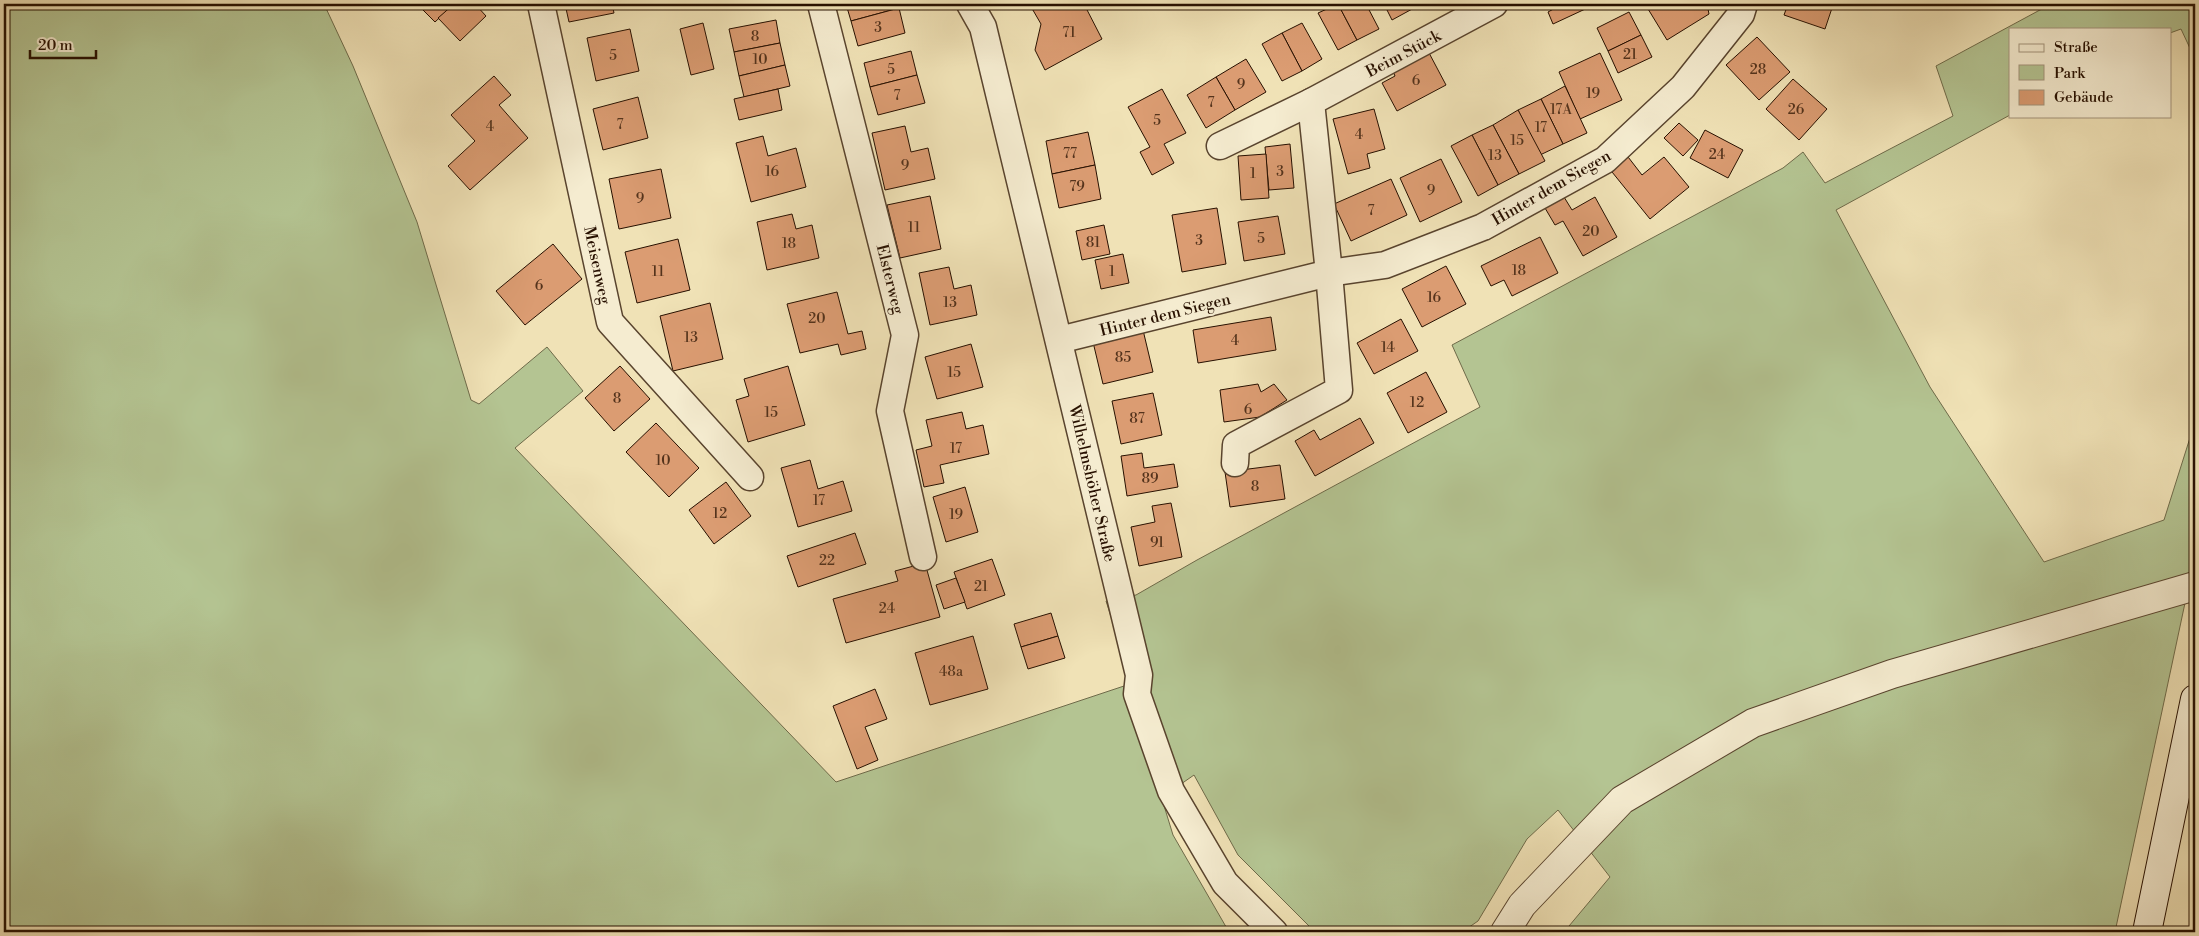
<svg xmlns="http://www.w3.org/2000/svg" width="2199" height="936" font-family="'Libre Bodoni',serif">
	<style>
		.green { fill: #b4c492; stroke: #6e6a49 }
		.building { fill: #db9c72; stroke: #271000 }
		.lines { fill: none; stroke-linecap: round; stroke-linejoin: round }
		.minor-casing { stroke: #59442e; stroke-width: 29 }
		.tertiary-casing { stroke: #59442e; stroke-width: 30 }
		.secondary-casing { stroke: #271000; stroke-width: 30 }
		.minor { stroke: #f5ecd0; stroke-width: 26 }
		.tertiary { stroke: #f5ecd0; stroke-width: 28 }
		.secondary { stroke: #f5ecd0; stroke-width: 28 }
		.labels { text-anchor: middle; stroke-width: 4; stroke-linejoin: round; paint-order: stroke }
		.number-label { font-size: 14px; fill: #54331c }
		.street-label { font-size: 16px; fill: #271000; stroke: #f5ecd0 }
	</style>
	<rect width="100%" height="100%" fill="#f0e2b6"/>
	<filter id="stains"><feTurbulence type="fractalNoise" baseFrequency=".004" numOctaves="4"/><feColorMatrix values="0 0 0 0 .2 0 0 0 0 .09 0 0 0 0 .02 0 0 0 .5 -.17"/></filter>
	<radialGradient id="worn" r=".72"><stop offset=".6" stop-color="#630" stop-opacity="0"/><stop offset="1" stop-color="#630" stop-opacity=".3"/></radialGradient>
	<!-- green -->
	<g class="green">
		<polygon points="4,4 324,4 353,66 417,222 471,400 479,404 547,347 583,391 515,448 836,782 1127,685 1173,835 1229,932 4,932"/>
		<polygon points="2051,4 2195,4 2195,59 2181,29 2170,33 2170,29 2010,29 2010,115 1836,210 1930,387 2044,562 2164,520 2195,422 2195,556 2115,932 1564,932 1610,877 1558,810 1527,839 1478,921 1462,932 1315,932 1238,855 1194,775 1171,791 1146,725 1106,601 1136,595 1197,560 1480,407 1452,345 1783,168 1803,152 1825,183 1953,116 1936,66"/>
	</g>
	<!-- building -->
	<g class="building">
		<polygon points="417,4 454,4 435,22"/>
		<polygon points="454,4 475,4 486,16 460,41 438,18"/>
		<polygon points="565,4 612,4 614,13 569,22"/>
		<polygon points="846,4 898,4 899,8 851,21"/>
		<polygon points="1033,4 1084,4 1102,39 1045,70 1035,50 1041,24 1030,5"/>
		<polygon points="1338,4 1357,40 1338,50 1318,13"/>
		<polygon points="1338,4 1366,4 1379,29 1357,40"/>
		<polygon points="1384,4 1412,4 1414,8 1392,20"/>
		<polygon points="1558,4 1596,4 1553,24 1548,12 1559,6"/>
		<polygon points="1645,4 1707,4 1709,14 1667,40"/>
		<polygon points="1788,4 1820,4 1832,8 1825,29 1784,15"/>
		<polygon points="899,8 905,33 858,46 851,21"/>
		<polygon points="1629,12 1641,35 1608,51 1597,28"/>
		<polygon points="776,20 780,43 734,52 729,29"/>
		<polygon points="703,23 714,69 691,75 680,29"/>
		<polygon points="1302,23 1322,59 1302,71 1282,33"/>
		<polygon points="630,29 639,71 596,81 587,38"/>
		<polygon points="1282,33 1302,71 1282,81 1262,44"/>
		<polygon points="1641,35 1652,57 1618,73 1608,51"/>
		<polygon points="1757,37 1790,72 1759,100 1726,65"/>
		<polygon points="780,43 785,65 739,76 734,52"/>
		<polygon points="911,51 917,75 870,87 864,63"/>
		<polygon points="1428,51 1446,85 1397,111 1382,83 1395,76 1392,69"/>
		<polygon points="1600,53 1622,100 1580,119 1559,72"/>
		<polygon points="1246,59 1266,92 1235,110 1216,77"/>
		<polygon points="785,65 790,86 744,97 739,76"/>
		<polygon points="917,75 925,103 878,115 870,87"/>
		<polygon points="494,76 511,95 499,105 528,138 470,190 448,166 475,141 451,115"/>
		<polygon points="1216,77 1235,110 1206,128 1187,95"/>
		<polygon points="1793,79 1827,109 1799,140 1766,109"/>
		<polygon points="1565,86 1587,133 1563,144 1541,99"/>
		<polygon points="778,89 782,110 739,120 734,99"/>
		<polygon points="1162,89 1186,133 1164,144 1174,163 1152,175 1140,152 1150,147 1128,107"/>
		<polygon points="638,97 648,138 603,150 593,109"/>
		<polygon points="1541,99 1563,144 1540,155 1518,110"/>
		<polygon points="1374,109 1385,149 1367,154 1370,168 1348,174 1333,119"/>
		<polygon points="1518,110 1545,161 1519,174 1493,125"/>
		<polygon points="1679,123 1698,140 1683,156 1664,138"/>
		<polygon points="1493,125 1519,174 1498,185 1472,135"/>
		<polygon points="905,126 911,152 928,148 935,179 885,190 872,133"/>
		<polygon points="1705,130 1743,150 1728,178 1690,158"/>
		<polygon points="1088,132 1095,165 1052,174 1046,141"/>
		<polygon points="1472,135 1498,185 1478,196 1451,146"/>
		<polygon points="763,136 768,156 796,148 806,187 751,202 736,143"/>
		<polygon points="1290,144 1294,188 1269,190 1265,147"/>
		<polygon points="1625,153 1642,175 1664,157 1689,187 1650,219 1608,167"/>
		<polygon points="1266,154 1269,198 1241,200 1238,156"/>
		<polygon points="1441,159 1462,202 1420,222 1400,178"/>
		<polygon points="1095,165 1101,199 1059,208 1052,174"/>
		<polygon points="661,169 671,218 619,229 609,179"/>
		<polygon points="1391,179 1407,215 1351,241 1334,204"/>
		<polygon points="930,196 941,249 900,258 887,205"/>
		<polygon points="1564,197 1572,210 1595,197 1617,237 1583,256 1563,221 1555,225 1545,208"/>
		<polygon points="1217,208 1226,264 1182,272 1172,215"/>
		<polygon points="792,214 796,229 812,225 819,258 767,270 757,222"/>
		<polygon points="1278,216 1285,254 1244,261 1238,222"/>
		<polygon points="1104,225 1110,254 1082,260 1076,231"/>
		<polygon points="1540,237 1558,273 1512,296 1504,280 1491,286 1481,266"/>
		<polygon points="678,239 690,290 637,303 625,252"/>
		<polygon points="553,244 582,279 525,325 496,291"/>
		<polygon points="1123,254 1129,283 1101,289 1095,260"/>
		<polygon points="1446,266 1466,304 1422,327 1402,289"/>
		<polygon points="949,267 954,289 971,285 977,315 930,325 919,273"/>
		<polygon points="837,292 848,334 862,331 866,349 841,355 838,344 800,353 787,304"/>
		<polygon points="710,303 723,359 673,371 660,316"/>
		<polygon points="1271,317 1276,350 1198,363 1193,330"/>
		<polygon points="1401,319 1418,351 1374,374 1357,343"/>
		<polygon points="1143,330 1153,372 1103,384 1093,342"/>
		<polygon points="971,344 983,387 937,399 925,357"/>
		<polygon points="620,366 650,399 614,431 585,398"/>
		<polygon points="788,366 805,425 748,442 736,400 749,396 744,379"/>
		<polygon points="1426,372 1447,412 1408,433 1387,393"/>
		<polygon points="1258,384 1261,392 1274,384 1287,400 1260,417 1224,422 1220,390"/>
		<polygon points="1153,393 1162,435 1121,444 1112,401"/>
		<polygon points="962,412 966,429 983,425 989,454 940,465 944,483 924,487 916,450 932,446 926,420"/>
		<polygon points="1360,418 1374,443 1315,476 1295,441 1314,430 1320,440"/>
		<polygon points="656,423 699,468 669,497 626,452"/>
		<polygon points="1142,453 1144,468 1174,464 1178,487 1127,496 1121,456"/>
		<polygon points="810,460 818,489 843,481 852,511 798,527 781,468"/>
		<polygon points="1280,465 1285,499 1230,507 1225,472"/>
		<polygon points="726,482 751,516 714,544 689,510"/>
		<polygon points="965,487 978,532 946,542 933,497"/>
		<polygon points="1171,503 1182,557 1139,566 1131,527 1155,522 1152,506"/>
		<polygon points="855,533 866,564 798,587 787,556"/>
		<polygon points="992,559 1005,595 967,609 954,572"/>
		<polygon points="925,563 940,617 846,643 833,599 898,581 895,571"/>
		<polygon points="956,578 965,602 944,609 936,585"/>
		<polygon points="1051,613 1058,636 1021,647 1014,624"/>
		<polygon points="973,636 988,689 930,705 915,653"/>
		<polygon points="1058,636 1065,658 1028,669 1021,647"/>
		<polygon points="875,689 887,719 865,727 878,760 857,769 833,706"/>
	</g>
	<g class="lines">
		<!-- minor casing -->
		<g class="minor-casing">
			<g id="minor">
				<polyline points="541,4 610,322 750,477"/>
				<polyline points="821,4 905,335 890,411 923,557"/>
				<polyline points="970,4 983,27 1139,675 1137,694 1171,791 1225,883 1274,932"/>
				<polyline points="1220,146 1311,102"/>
				<polyline points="1059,340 1329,273 1385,265 1483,227 1605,160 1683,87 1741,14 1744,4"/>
				<polyline points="1235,463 1236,445 1339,390 1329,273 1311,102 1494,4"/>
			</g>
		</g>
		<!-- tertiary casing -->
		<g class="tertiary-casing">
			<polyline id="tertiary" points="1505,932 1522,905 1622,800 1753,723 1892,674 2195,586"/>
		</g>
		<!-- secondary casing -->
		<g class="secondary-casing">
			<polyline id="secondary" points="2147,932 2195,699"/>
		</g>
		<!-- minor -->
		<use href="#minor" class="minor"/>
		<!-- tertiary -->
		<use href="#tertiary" class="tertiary"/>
		<!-- secondary -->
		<use href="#secondary" class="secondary"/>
	</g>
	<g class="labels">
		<!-- number labels -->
		<g class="number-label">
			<text x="878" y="32">3</text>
			<text x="1069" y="37">71</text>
			<text x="755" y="41">8</text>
			<text x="1630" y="59">21</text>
			<text x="613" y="60">5</text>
			<text x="760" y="64">10</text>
			<text x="891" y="74">5</text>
			<text x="1758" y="74">28</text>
			<text x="1416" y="85">6</text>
			<text x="1241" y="89">9</text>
			<text x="1593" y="98">19</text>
			<text x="897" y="100">7</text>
			<text x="1211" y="107">7</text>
			<text x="1561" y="114">17A</text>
			<text x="1796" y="114">26</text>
			<text x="1157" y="125">5</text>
			<text x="620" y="129">7</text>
			<text x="490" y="131">4</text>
			<text x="1541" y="132">17</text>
			<text x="1359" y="139">4</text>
			<text x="1517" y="145">15</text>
			<text x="1070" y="158">77</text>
			<text x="1717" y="159">24</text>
			<text x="1495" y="160">13</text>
			<text x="905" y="170">9</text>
			<text x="772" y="176">16</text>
			<text x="1280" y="176">3</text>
			<text x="1253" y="178">1</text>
			<text x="1077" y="191">79</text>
			<text x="1431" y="195">9</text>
			<text x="640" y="203">9</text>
			<text x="1371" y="215">7</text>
			<text x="914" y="232">11</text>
			<text x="1591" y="236">20</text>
			<text x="1261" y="243">5</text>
			<text x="1199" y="245">3</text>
			<text x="1093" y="247">81</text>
			<text x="789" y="248">18</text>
			<text x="1519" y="275">18</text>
			<text x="658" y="276">11</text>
			<text x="1112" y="276">1</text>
			<text x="539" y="290">6</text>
			<text x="1434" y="302">16</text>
			<text x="950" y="307">13</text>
			<text x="817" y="323">20</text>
			<text x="691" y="342">13</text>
			<text x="1235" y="345">4</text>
			<text x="1388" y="352">14</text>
			<text x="1123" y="362">85</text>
			<text x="954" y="377">15</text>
			<text x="617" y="403">8</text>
			<text x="1417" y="407">12</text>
			<text x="1248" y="414">6</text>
			<text x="771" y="417">15</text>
			<text x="1137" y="423">87</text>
			<text x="956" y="453">17</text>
			<text x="663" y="465">10</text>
			<text x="1150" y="483">89</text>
			<text x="1255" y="491">8</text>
			<text x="819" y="505">17</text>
			<text x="720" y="518">12</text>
			<text x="956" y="519">19</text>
			<text x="1157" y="547">91</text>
			<text x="827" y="565">22</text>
			<text x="981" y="591">21</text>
			<text x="887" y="613">24</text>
			<text x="951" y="676">48a</text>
		</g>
		<!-- street labels -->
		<g class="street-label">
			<text transform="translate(1403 53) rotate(-28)" y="6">Beim Stück</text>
			<text transform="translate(1551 187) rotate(-30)" y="6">Hinter dem Siegen</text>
			<text transform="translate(598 265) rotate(78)" y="6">Meisenweg</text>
			<text transform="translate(891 279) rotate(76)" y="6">Elsterweg</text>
			<text transform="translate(1165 314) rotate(-14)" y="6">Hinter dem Siegen</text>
			<text transform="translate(1093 483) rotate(77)" y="6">Wilhelmshöher Straße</text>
		</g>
	</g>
	<!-- margin -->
	<rect width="2199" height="936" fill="none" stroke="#f0e2b6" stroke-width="20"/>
	<rect x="5" y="5" width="2189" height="926" fill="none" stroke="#271000" stroke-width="2.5"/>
	<rect x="10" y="10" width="2179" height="916" fill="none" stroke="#271000"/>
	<!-- legend -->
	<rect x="2009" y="28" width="162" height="90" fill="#f5ecd0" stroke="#a3947d"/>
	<rect x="2019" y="44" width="25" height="8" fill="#f5ecd0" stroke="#a3947d"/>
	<text x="2054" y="52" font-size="15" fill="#271000">Straße</text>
	<rect x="2019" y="65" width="25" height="15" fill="#b4c492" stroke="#a3947d"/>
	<text x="2054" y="78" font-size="15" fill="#271000">Park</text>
	<rect x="2019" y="90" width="25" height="15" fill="#db9c72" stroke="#a3947d"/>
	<text x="2054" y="102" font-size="15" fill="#271000">Gebäude</text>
	<!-- scale -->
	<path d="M30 50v8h66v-8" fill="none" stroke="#271000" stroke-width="2.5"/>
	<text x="38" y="50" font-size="15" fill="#271000" stroke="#f5ecd0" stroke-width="4" paint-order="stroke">20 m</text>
	<rect width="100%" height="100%" filter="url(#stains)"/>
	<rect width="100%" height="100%" fill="url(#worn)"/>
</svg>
